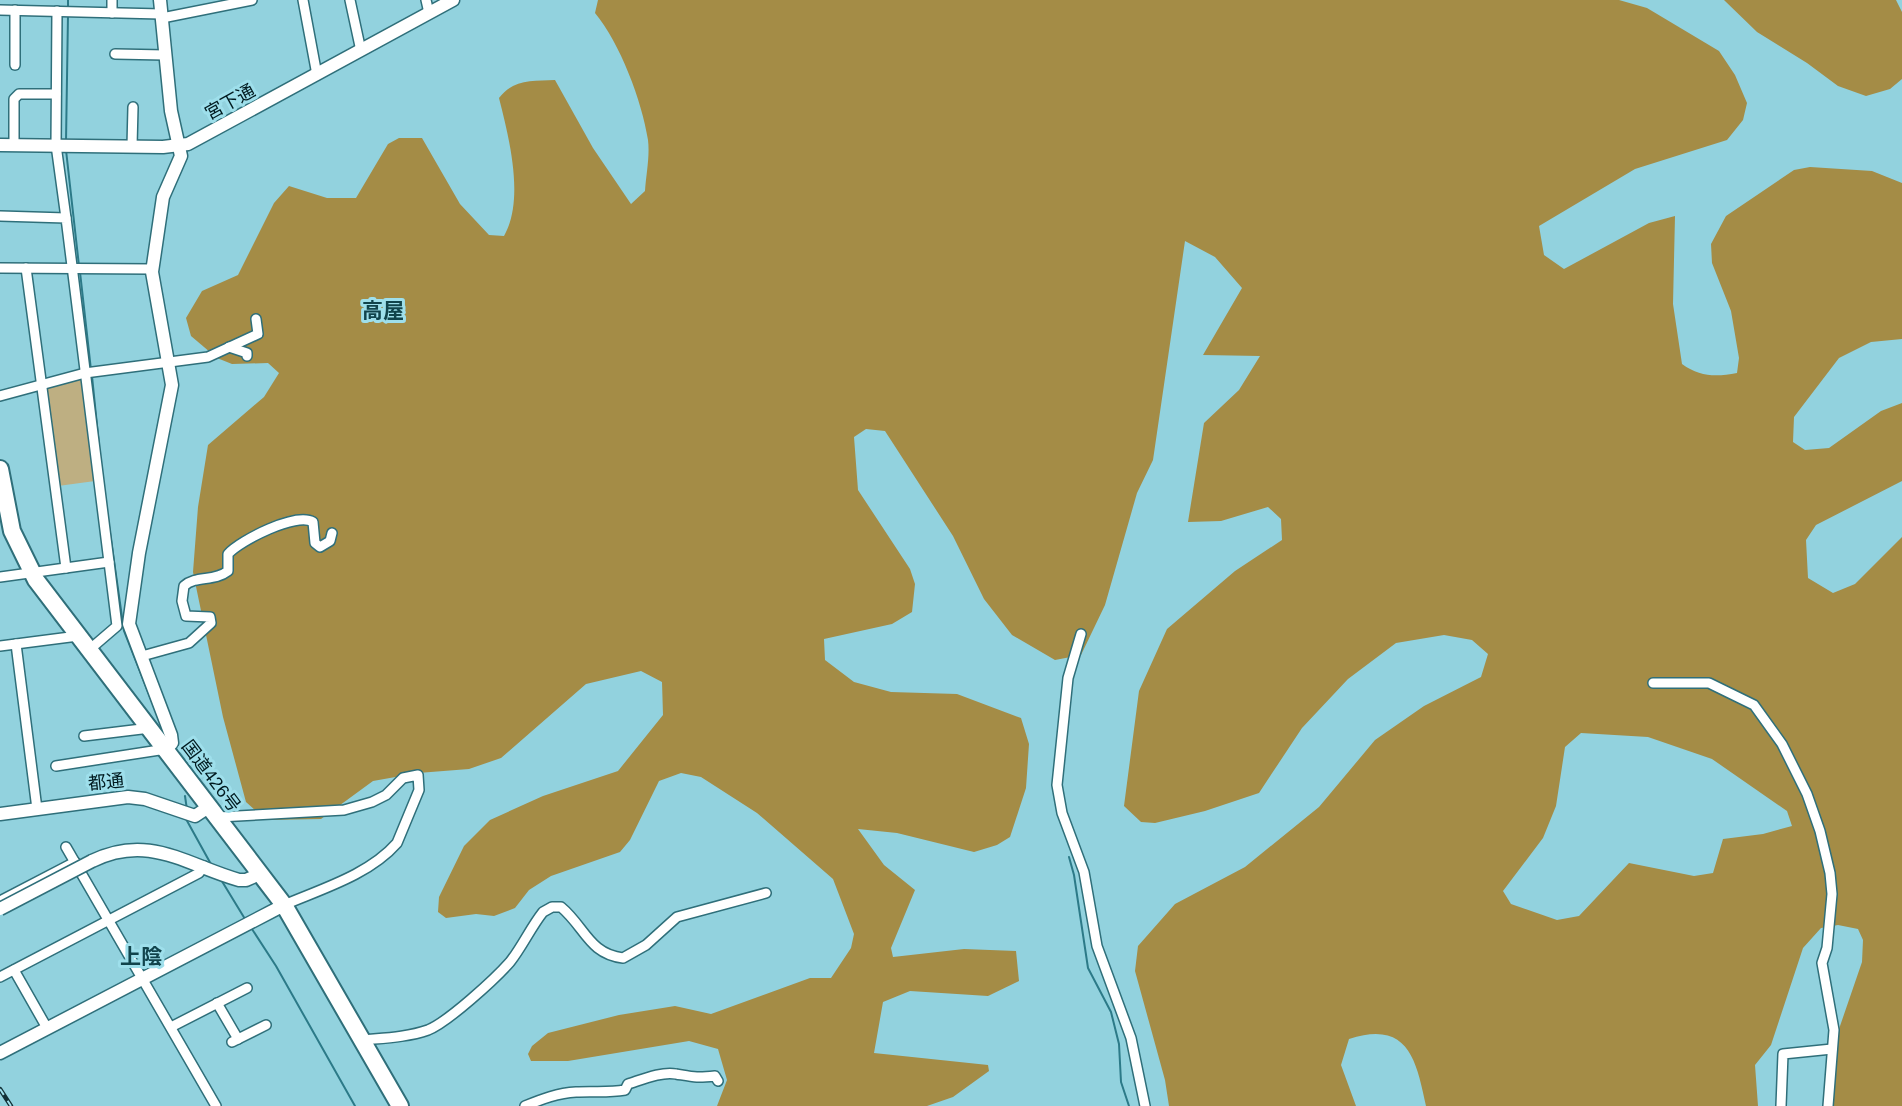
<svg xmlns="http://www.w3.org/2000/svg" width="1902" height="1106" font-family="Arial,'Noto Sans JP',sans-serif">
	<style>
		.green { fill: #beaf82 }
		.forest { fill: #a48c46; fill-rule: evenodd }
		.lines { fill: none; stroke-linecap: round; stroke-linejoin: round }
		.stream { stroke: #2c7a88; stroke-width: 2 }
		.street-casing { stroke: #2f6f7a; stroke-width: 12 }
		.secondary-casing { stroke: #2f6f7a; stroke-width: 15 }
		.highway-casing { stroke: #2f6f7a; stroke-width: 20 }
		.street { stroke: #fff; stroke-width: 9 }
		.secondary { stroke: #fff; stroke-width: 12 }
		.highway { stroke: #fff; stroke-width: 16 }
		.rail-casing { stroke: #123036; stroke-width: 4.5 }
		.rail { stroke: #9edfeb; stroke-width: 2; stroke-dasharray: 7; stroke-linecap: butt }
		.secondary-bridge-casing { stroke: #2f6f7a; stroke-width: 15; stroke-linecap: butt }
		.secondary-bridge { stroke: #fff; stroke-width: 12 }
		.labels { text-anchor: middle; stroke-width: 6; stroke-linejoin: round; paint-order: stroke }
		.street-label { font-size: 18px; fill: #011a1f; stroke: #9edfeb }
		.quarter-label { font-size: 21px; font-weight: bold; fill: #11444c; stroke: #9edfeb }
	</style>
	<rect width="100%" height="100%" fill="#92d2de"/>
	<!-- green -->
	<polygon class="green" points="79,377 83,380 95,481 58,486 46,390 48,386"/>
	<!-- forest -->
	<g class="forest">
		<path d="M598,0h1021l28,8 72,43 16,24 12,28 -4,17 -16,20 -92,29 -96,57 5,29 20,14 85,-46 26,-7 -2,88 9,60c18,13 34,13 55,9l2,-15 -8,-47 -19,-48 -1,-19 15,-28 68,-46 16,-3 62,4 30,12v156l-31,3 -32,16 -45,59 -1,25 12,8 24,-2 52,-37 21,-8v78l-86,44 -10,15 2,38 25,15 22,-9 47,-47v569h-76l2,-45 34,-99 1,-22 -5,-11 -20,-4 -17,3 -18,20 -32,97 -16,20 3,41h-332c-10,-47 -18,-86 -77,-67l-8,26 15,41h-187l-4,-26 -30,-109 3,-25 37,-42 70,-37 74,-60 56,-67 49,-34 57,-29 7,-23 -16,-14 -28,-5 -48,8 -48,36 -46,49 -43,65 -54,18 -50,12 -14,-1 -17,-16 15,-115 28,-62 68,-58 47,-31 -1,-21 -13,-12 -47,14 -33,1 16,-99 35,-33 21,-34 -57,-1 39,-67 -27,-31 -30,-16 -32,219 -16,33 -32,112 -24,50 -26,5 -43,-25 -28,-36 -31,-63 -68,-105 -19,-2 -12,8 4,53 52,79 5,15 -3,28 -20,12 -68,15 1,21 29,22 37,10 66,2 64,24 8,26 -3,44 -16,49 -13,8 -23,7 -77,-19 -39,-4 26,36 31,25 -24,58 2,9 71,-8 52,2 3,30 -31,15 -78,-5 -27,11 -9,51 114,12 1,6 -36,26 -26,9h-210l10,-26 -9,-31 -29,-8 -121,20h-37l-3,-7 4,-8 16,-13 71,-18 56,-9 36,8 99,-36h21l20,-30 3,-14 -21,-55 -76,-66 -56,-36 -20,-4 -22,8 -29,59 -10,12 -69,24 -22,14 -14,18 -21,8 -18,-2 -30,4 -8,-6 1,-15 25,-51 26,-26 53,-24 75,-25 45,-56 -1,-33 -21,-11 -55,13 -85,74 -32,11 -51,4 -45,8 -52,38 -55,1 -20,-18 -23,-85 -30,-145 5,-65 10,-62 56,-48 15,-24 -11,-10 -36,1 -15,-6 -26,-22 -5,-18 16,-27 36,-16 36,-72 15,-17 38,12h29l32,-54 11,-6h23l38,66 29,31 15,1c21,-37 5,-98 -5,-138 14,-19 34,-17 56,-18l38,68 38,56 14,-13c1,-16 5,-35 3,-51 -6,-39 -28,-97 -53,-127zM1581,733l67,4 64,22 75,52 5,15 -29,8 -40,5 -10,34 -19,3 -65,-13 -50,53 -22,4 -46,-16 -8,-13 40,-53 13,-32 9,-59z"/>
		<polygon points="1724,0 1896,0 1902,12 1902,79 1890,89 1866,96 1838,86 1807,63 1757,32"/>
	</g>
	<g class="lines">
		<!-- stream -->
		<g class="stream">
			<polyline points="68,0 68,9"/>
			<polyline points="66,141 68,15"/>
			<polyline points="66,150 79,266"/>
			<polyline points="80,272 91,370"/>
			<polyline points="92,376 99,445"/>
			<polyline points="108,519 124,631 152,702"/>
			<polyline points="185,796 187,810"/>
			<polyline points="186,819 212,866"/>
			<polyline points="1069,857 1074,875 1088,968 1111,1012 1119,1044 1121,1082 1129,1106"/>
			<polyline points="220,878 245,919"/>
			<polyline points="250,926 276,966 355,1106"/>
		</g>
		<!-- street casing -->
		<g class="street-casing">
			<g id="street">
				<polyline points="303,0 317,75"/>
				<polyline points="350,0 361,51"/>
				<polyline points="426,0 429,13"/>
				<polyline points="0,10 161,14"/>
				<polyline points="15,10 15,65"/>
				<polyline points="57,11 56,145 66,218"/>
				<polyline points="112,13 112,0"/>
				<polyline points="162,18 252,0"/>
				<polyline points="115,54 165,55"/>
				<polyline points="14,145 14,99 19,94 56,94"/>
				<polyline points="132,146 133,107"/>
				<polyline points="0,216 66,218 117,626 89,650"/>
				<polyline points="0,268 152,269"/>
				<polyline points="26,268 66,568"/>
				<polyline points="229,347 247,353 247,356"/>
				<polyline points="0,396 85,373 208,357 258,334 256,319"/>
				<polyline points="0,577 109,562"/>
				<polyline points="1081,634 1068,678 1057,785 1062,813 1084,872 1097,946 1131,1038 1145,1106"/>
				<polyline points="16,644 37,809"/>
				<polyline points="0,646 78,636"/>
				<path d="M142,656l47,-13 22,-20 -1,-6 -24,-1 -4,-15 2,-15c12,-11 30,-4 44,-15v-17c13,-14 68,-42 85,-32l2,21 5,4 10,-6 2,-8"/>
				<polyline points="1653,683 1709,683 1754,705 1782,744 1807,794 1820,831 1830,873 1832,894 1827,948 1822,963 1834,1030 1828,1106"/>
				<polyline points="84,736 150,728"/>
				<polyline points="56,766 166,749"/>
				<path d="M219,817l125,-7 28,-8 14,-7 17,-17 15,-3 1,15 -22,53c-28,32 -76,46 -113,62"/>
				<polyline points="66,847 216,1106"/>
				<polyline points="0,901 75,862"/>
				<polyline points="14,970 47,1028"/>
				<polyline points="0,977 199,873 204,866"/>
				<polyline points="217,1003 238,1039"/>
				<polyline points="171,1027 247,988"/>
				<path d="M364,1040c21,-2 44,-3 64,-10 20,-8 67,-51 82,-68 12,-15 21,-35 33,-50l9,-5h9c24,20 28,47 62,51l23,-13 31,-28 89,-24"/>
				<polyline points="232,1042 266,1025"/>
				<path d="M525,1106c17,-7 33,-13 51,-14 17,-1 32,1 49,-2l3,-6c13,-4 34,-13 48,-10 18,3 20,4 39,2l3,5"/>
				<polyline points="1781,1106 1783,1054 1832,1049"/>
			</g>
		</g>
		<!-- secondary casing -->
		<g class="secondary-casing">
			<g id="secondary">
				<polyline points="160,0 171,111 181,156 163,197 152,272 172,385 139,553 129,624 171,735 172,743 166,749"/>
				<polyline points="0,145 163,147 188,144 453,0"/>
				<polyline points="0,814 128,797 145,799 195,816 210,806"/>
				<path d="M92,861c57,-28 94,4 147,19h7l14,-6"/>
				<polyline points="0,1053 284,905"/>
			</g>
		</g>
		<!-- highway casing -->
		<g class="highway-casing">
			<polyline id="highway" points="0,469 12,531 36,580 284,905 400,1106"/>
		</g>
		<!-- street -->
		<use href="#street" class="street"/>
		<!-- secondary -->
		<use href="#secondary" class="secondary"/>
		<!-- highway -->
		<use href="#highway" class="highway"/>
		<!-- rail casing -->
		<g class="rail-casing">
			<polyline id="rail" points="0,1089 11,1106"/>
		</g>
		<!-- rail -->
		<use href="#rail" class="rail"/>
		<!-- secondary-bridge casing -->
		<g class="secondary-bridge-casing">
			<polyline id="secondary-bridge" points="0,909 92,861"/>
		</g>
		<!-- secondary-bridge -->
		<use href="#secondary-bridge" class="secondary-bridge"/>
	</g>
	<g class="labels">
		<!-- street labels -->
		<g class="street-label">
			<text transform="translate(230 102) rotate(-29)" y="6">宮下通</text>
			<text transform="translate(211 776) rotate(53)" y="6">国道426号</text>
			<text transform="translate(106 782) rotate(-6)" y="6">都通</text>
		</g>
		<!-- quarter labels -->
		<g class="quarter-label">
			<text x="383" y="318">高屋</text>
			<text x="141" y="964">上陰</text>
		</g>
	</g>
</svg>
